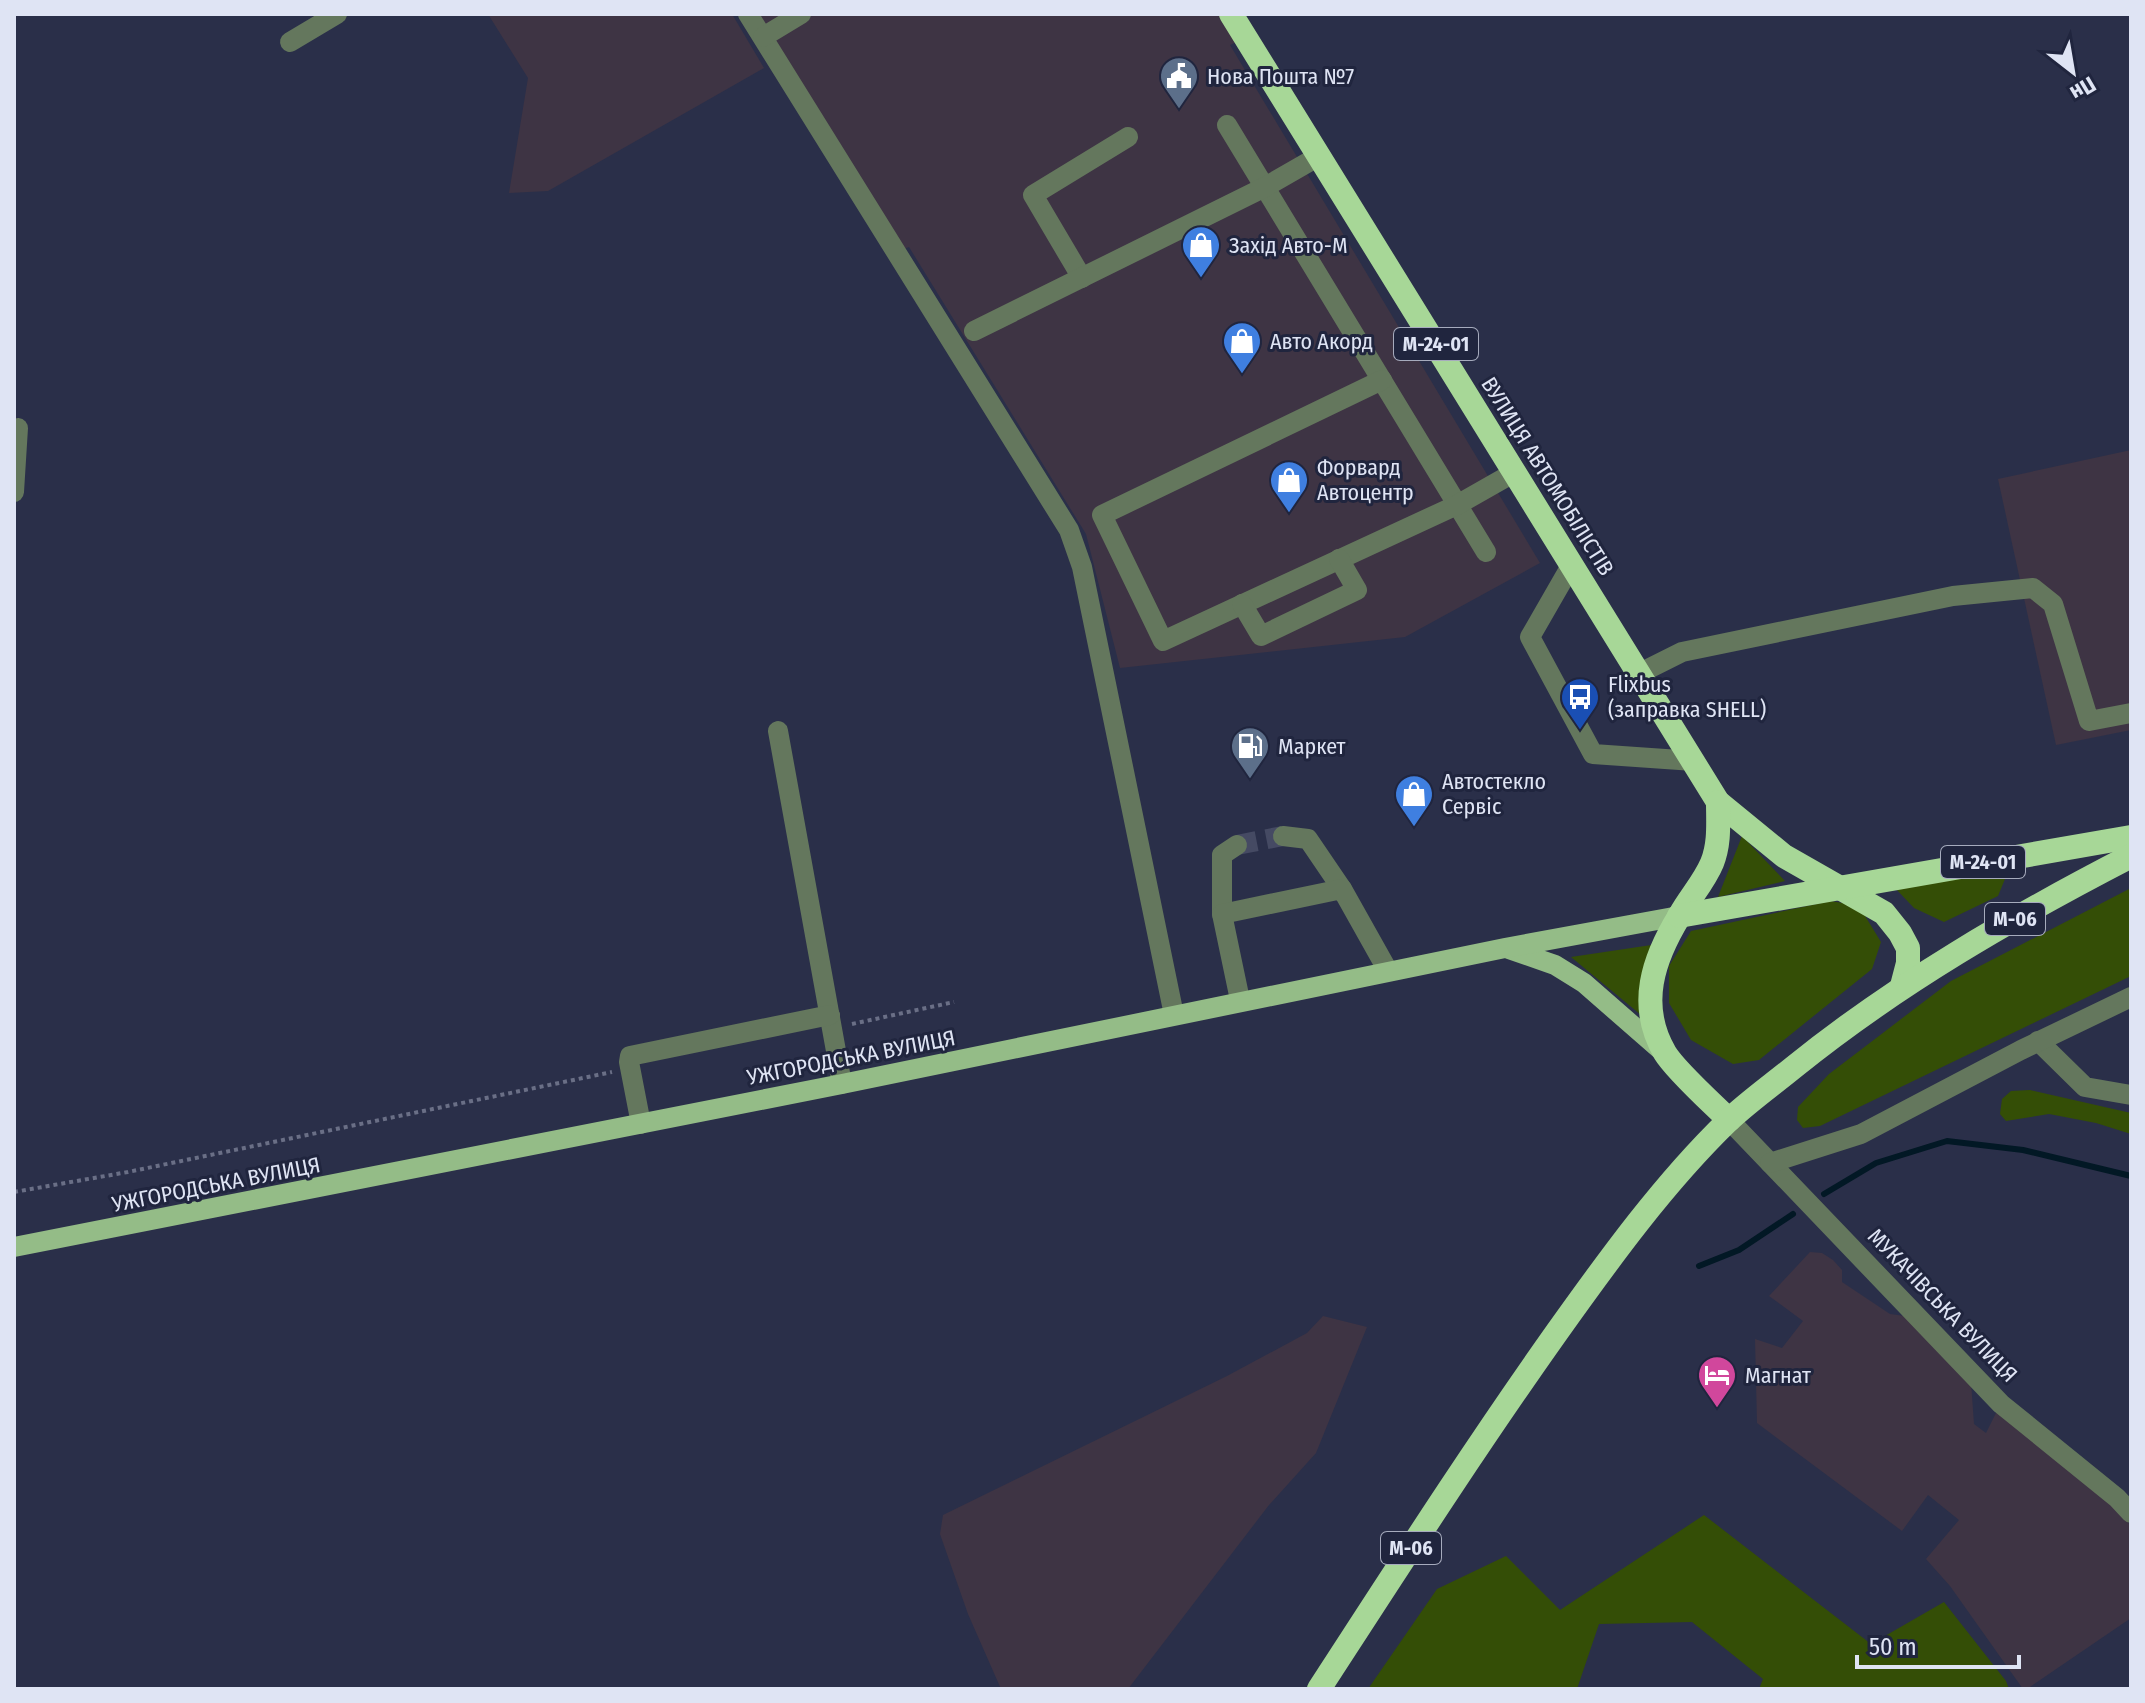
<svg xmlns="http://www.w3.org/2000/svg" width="2145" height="1703" font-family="'Fira Sans Condensed',sans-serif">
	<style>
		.commercial { fill: #3e3444 }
		.green { fill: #344e06 }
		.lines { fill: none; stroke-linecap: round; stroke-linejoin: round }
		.stream { stroke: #021825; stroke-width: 6 }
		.minor-tunnel { stroke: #454a63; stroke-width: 20; stroke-dasharray: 20 10; stroke-linecap: butt }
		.path { stroke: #6a6f86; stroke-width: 4; stroke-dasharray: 4 4; stroke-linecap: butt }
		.minor { stroke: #64775d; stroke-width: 20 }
		.major { stroke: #94bc87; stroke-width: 20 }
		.highway { stroke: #a7d797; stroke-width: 24 }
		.labels { text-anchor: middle; stroke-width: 6; stroke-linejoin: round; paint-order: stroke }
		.shield { fill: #20253e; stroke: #a6abbd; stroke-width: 2 }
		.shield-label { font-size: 20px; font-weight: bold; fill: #dfe4f4 }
		.poi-label { font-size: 22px; fill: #dfe4f4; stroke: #20253e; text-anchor: start }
		.street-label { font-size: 22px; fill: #dfe4f4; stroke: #20253e }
	</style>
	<rect width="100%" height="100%" fill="#2a2f49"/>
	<!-- commercial -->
	<g class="commercial">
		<polygon points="488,14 732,14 764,68 548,191 509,193 528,78"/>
		<polygon points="748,14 1231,14 1246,38 1230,45 1540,563 1405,637 1120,668 1086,534 909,247 896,252"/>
		<polygon points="2131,450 2131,730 2056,745 1998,479"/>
		<polygon points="1810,1252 1822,1253 1833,1260 1842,1270 1842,1282 1890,1314 1905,1316 1971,1382 1974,1424 1986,1433 1997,1411 2109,1499 2131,1526 2131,1618 2027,1689 2023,1689 1950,1586 1926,1559 1959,1520 1928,1495 1902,1531 1757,1423 1755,1339 1782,1348 1803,1321 1769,1296"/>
		<polygon points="1323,1316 1367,1327 1316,1453 1269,1505 1128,1689 1001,1689 968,1614 940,1534 943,1515 1227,1376 1307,1333"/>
	</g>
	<!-- green -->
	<g class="green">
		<polygon points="1742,836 1785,881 1718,897"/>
		<polygon points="2000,868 2005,879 1998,896 1944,922 1914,908 1896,889"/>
		<polygon points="2131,888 2131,976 1820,1126 1803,1128 1797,1120 1798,1107 1829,1074 1951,981"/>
		<polygon points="1831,901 1859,906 1881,942 1872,969 1759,1060 1733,1064 1691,1040 1669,1003 1669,966 1691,931"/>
		<polygon points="1658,944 1641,1015 1571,957"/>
		<polygon points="2030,1090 2131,1113 2131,1134 2096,1123 2049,1114 2006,1121 2000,1114 2002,1099 2011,1091"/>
		<polygon points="1704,1515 1871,1644 1944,1602 2006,1681 2009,1689 1759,1689 1763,1679 1692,1622 1599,1624 1577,1689 1368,1689 1437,1589 1506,1556 1560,1610"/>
	</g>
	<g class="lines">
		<!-- stream -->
		<g class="stream">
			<polyline points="1824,1194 1876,1163 1947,1141 2023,1150 2131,1176"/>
			<polyline points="1699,1266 1739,1250 1793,1214"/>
		</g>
		<!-- minor-tunnel -->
		<polyline class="minor-tunnel" points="1237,845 1283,836"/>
		<!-- path -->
		<g class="path">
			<polyline points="852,1024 954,1002"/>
			<polyline points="14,1192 128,1172 612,1072"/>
		</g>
		<!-- minor -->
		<g class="minor">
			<polyline points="748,14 1069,530 1082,567 1174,1015"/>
			<polyline points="763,37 801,14"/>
			<polyline points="290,42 337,14"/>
			<polyline points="1227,125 1486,552"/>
			<polyline points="1082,278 1033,195 1128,137"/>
			<polyline points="974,331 1265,187 1319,156"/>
			<polyline points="1382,380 1102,515 1163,641 1457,505 1515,472"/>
			<polyline points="14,492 18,428"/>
			<polyline points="1572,564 1530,637 1593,754 1694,761"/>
			<polyline points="1242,604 1261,636 1357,590 1339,559"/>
			<polyline points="1640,673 1682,652 1953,596 2033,588 2053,604 2089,721 2131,713"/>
			<polyline points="778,731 842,1084"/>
			<polyline points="1283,836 1308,839 1342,889"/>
			<polyline points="1222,914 1222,855 1237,845"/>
			<polyline points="1240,1000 1222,914 1342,889 1388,971"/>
			<polyline points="2038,1041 2085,1087 2131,1095"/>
			<polyline points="1729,1120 2001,1404 2117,1498 2131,1513"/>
			<polyline points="641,1124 629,1062 630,1056 830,1015"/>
			<polyline points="1770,1163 1861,1134 2021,1050 2131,997"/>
		</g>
		<!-- major -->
		<g class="major">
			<polyline points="1509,949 1555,965 1584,983 1663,1052"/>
			<polyline points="14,1247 842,1084 1505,948 1679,916"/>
		</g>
		<!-- highway -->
		<g class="highway">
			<polyline points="1231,14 1718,802 1784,856 1884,913 1900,933 1908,948 1908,963 1902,986"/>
			<path d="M1718,802c0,21 2,41 -6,61 -8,19 -22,34 -32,52 -27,44 -43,90 -15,138 11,18 48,51 64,67"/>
			<polyline points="1679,916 2131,837"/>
			<path d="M1319,1689c78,-120 155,-240 238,-357 52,-73 107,-149 171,-211 20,-19 44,-36 66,-54 104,-84 219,-150 337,-211"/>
		</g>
	</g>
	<!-- icons -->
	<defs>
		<g id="civic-pin" transform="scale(2)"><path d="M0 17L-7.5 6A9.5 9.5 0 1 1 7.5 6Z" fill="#5c6f8a" stroke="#20253e"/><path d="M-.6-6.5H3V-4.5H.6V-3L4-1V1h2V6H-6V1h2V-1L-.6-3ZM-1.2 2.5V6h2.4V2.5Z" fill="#fff"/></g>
		<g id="shop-pin" transform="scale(2)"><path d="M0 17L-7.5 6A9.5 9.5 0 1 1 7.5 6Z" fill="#3f7fe0" stroke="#20253e"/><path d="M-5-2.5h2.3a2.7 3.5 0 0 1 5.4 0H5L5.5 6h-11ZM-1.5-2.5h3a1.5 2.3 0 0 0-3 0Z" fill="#fff"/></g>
		<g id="bus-pin" transform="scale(2)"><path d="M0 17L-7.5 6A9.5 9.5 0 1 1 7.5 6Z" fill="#1a4fb4" stroke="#20253e"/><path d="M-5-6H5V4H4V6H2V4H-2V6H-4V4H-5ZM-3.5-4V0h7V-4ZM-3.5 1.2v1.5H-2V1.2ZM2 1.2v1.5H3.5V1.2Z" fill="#fff"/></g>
		<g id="fuel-pin" transform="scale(2)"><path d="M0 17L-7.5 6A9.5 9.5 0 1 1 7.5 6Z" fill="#5c6f8a" stroke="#20253e"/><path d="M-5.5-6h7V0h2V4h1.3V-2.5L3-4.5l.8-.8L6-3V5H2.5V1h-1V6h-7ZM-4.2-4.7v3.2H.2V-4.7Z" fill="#fff"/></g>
		<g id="hotel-pin" transform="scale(2)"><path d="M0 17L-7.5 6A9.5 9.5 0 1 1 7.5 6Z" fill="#d1479c" stroke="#20253e"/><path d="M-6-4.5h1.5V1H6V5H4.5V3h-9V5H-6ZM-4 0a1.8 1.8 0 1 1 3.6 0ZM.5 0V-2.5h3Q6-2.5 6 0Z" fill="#fff"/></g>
	</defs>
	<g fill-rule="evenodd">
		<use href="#civic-pin" x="1179" y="76"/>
		<use href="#shop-pin" x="1201" y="245"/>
		<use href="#shop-pin" x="1242" y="341"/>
		<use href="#shop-pin" x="1289" y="480"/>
		<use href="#bus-pin" x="1580" y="697"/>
		<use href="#fuel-pin" x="1250" y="746"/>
		<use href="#shop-pin" x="1414" y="794"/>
		<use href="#hotel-pin" x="1717" y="1375"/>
	</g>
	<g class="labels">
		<!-- shield labels -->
		<g class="shield">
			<rect x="1394" y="328" width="84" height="32" rx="6"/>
			<rect x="1941" y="846" width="84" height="32" rx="6"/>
			<rect x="1985" y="903" width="60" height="32" rx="6"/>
			<rect x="1381" y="1532" width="60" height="32" rx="6"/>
		</g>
		<g class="shield-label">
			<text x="1436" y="351">М-24-01</text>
			<text x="1983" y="869">М-24-01</text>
			<text x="2015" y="926">М-06</text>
			<text x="1411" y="1555">М-06</text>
		</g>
		<!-- poi labels -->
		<g class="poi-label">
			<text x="1207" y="84">Нова Пошта №7</text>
			<text x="1229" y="253">Захід Авто-М</text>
			<text x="1270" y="349">Авто Акорд</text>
			<text x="1317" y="475">Форвард<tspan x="1317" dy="25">Автоцентр</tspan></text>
			<text x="1608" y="692">Flixbus<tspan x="1608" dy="25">(заправка SHELL)</tspan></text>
			<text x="1278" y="754">Маркет</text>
			<text x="1442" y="789">Автостекло<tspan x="1442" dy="25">Сервіс</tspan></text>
			<text x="1745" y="1383">Магнат</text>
		</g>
		<!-- street labels -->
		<g class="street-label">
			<text transform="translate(1548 476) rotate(58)" y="8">ВУЛИЦЯ АВТОМОБІЛІСТІВ</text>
			<text transform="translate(851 1057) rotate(-11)" y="8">УЖГОРОДСЬКА ВУЛИЦЯ</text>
			<text transform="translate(216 1184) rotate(-11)" y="8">УЖГОРОДСЬКА ВУЛИЦЯ</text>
			<text transform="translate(1943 1305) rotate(46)" y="8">МУКАЧІВСЬКА ВУЛИЦЯ</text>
		</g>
	</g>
	<!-- border -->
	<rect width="2145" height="1703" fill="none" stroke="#dfe4f4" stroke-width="32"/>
	<!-- north arrow -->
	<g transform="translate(2073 72) rotate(149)" stroke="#20253e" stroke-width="6" paint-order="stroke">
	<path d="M0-6L14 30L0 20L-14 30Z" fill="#dfe4f4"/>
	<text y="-12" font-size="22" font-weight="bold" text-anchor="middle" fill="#dfe4f4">Пн</text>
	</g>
	<!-- scale -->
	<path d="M1857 1655v12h162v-12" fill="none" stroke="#dfe4f4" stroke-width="4"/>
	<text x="1869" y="1655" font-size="24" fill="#dfe4f4" stroke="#20253e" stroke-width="6" paint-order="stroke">50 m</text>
</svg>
